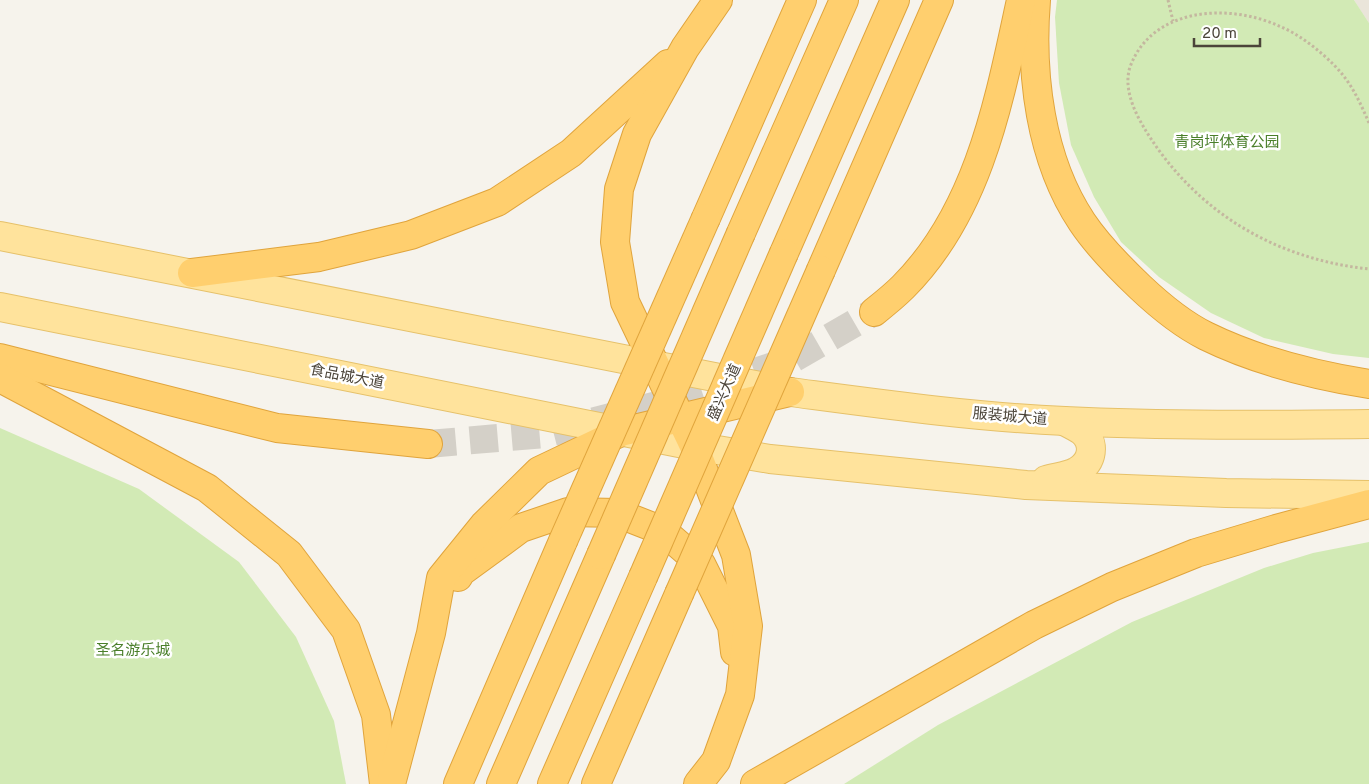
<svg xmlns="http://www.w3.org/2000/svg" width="1369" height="784" font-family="Overpass,'Noto Sans SC',sans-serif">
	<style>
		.residential { fill: #eae5da }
		.green { fill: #d2eab5 }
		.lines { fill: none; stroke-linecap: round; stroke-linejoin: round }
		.highway-tunnel { stroke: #d4d0c8; stroke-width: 28; stroke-dasharray: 28 14; stroke-linecap: butt }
		.primary-casing { stroke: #e6c16a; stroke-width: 30 }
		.highway-casing { stroke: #e0a43c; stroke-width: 30 }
		.path { stroke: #c4b79f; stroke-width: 3; stroke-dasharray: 2.5 2.5; stroke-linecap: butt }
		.primary { stroke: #ffe39c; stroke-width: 28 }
		.highway { stroke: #ffcf6e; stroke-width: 28 }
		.highway-bridge-casing { stroke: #e0a43c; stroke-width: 30; stroke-linecap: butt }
		.highway-bridge { stroke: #ffcf6e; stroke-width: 28 }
		.labels { text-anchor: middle; stroke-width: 5; stroke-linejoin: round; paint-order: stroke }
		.park-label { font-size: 15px; fill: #4a7f2a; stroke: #fff }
		.street-label { font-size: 15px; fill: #4b4439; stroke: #fff }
	</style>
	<rect width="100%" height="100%" fill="#f6f3ec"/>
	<!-- residential -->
	<polygon class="residential" points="1354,0 1369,0 1369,23 1359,8"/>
	<!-- green -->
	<g class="green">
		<polygon points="1057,0 1354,0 1369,23 1369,358 1333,354 1264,338 1211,313 1159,277 1121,242 1094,197 1071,145 1059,83 1055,17"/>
		<polygon points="0,428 139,489 239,562 296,637 334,721 346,784 0,784"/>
		<polygon points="1369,542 1369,784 844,784 938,725 1132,622 1264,568 1313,553"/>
	</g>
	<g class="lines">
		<!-- highway-tunnel -->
		<polyline class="highway-tunnel" points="428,444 545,434 661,404 791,360 874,312"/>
		<!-- primary casing -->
		<g class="primary-casing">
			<g id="primary">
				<path d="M0,236l790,156c91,12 183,25 275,29 101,5 203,4 304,3"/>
				<polyline points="0,307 694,446 770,459 1026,485 1226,493 1369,495"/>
				<path d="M1046,480c10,-3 23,-4 31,-9 16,-9 19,-28 5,-40 -6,-4 -12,-7 -18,-10"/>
			</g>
		</g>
		<!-- highway casing -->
		<g class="highway-casing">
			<g id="highway">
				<path d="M1036,0c-6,74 4,159 46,222 16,24 37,45 58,65 18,17 44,38 66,49 51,25 107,39 163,48"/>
				<polyline points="706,218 802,0"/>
				<polyline points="741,233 844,0"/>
				<polyline points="784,253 895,0"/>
				<polyline points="821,270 939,0"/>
				<polyline points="192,273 319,257 411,235 497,202 571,153 668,64"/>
				<path d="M874,312c10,-8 20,-16 29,-25 76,-76 96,-186 118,-287"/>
				<polyline points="0,358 277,428 428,444"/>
				<polyline points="0,378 207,488 289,554 346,630 376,715 384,784"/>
				<polyline points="458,577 461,572 521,528 568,512 617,513 663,531 701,564 732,626 735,652"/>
				<polyline points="391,784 431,633 441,578 484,525 539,471 621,432 790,392"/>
				<polyline points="458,784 563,541"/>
				<polyline points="501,784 601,555"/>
				<polyline points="552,784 643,577"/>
				<polyline points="596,784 679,594"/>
				<polyline points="698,784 716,761 740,695 748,626 736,555 694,446 625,302 615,242 619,189 637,134 685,48 718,0"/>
				<polyline points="755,784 1034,625 1112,587 1196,553 1276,529 1369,504"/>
			</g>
		</g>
		<!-- path -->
		<g class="path">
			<polyline points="1168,0 1173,21"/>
			<path d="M1369,123c-9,-21 -18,-41 -35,-58 -15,-15 -35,-31 -55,-39 -50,-23 -127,-19 -149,41 -7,22 5,46 16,64 50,81 129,128 223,138"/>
		</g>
		<!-- primary -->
		<use href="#primary" class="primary"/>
		<!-- highway -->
		<use href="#highway" class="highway"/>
		<!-- highway-bridge casing -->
		<g class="highway-bridge-casing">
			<g id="highway-bridge">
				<polyline points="563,541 706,218"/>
				<polyline points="601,555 741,233"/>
				<polyline points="643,577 784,253"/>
				<polyline points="679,594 821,270"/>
			</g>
		</g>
		<!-- highway-bridge -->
		<use href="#highway-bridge" class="highway-bridge"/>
	</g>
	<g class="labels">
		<!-- park labels -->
		<g class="park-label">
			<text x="1227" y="147">青岗坪体育公园</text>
			<text x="133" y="655">圣名游乐城</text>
		</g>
		<!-- street labels -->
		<g class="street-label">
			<text transform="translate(347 376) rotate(11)" y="5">食品城大道</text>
			<text transform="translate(724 392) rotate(-66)" y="5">盛兴大道</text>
			<text transform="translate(1010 416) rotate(5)" y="5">服装城大道</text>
		</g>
	</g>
	<!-- scale -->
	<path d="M1194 38v8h66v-8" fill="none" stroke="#4b4439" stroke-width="2.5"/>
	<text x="1202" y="38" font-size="15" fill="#4b4439" stroke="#ffffff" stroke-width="4" paint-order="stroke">20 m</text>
</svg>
